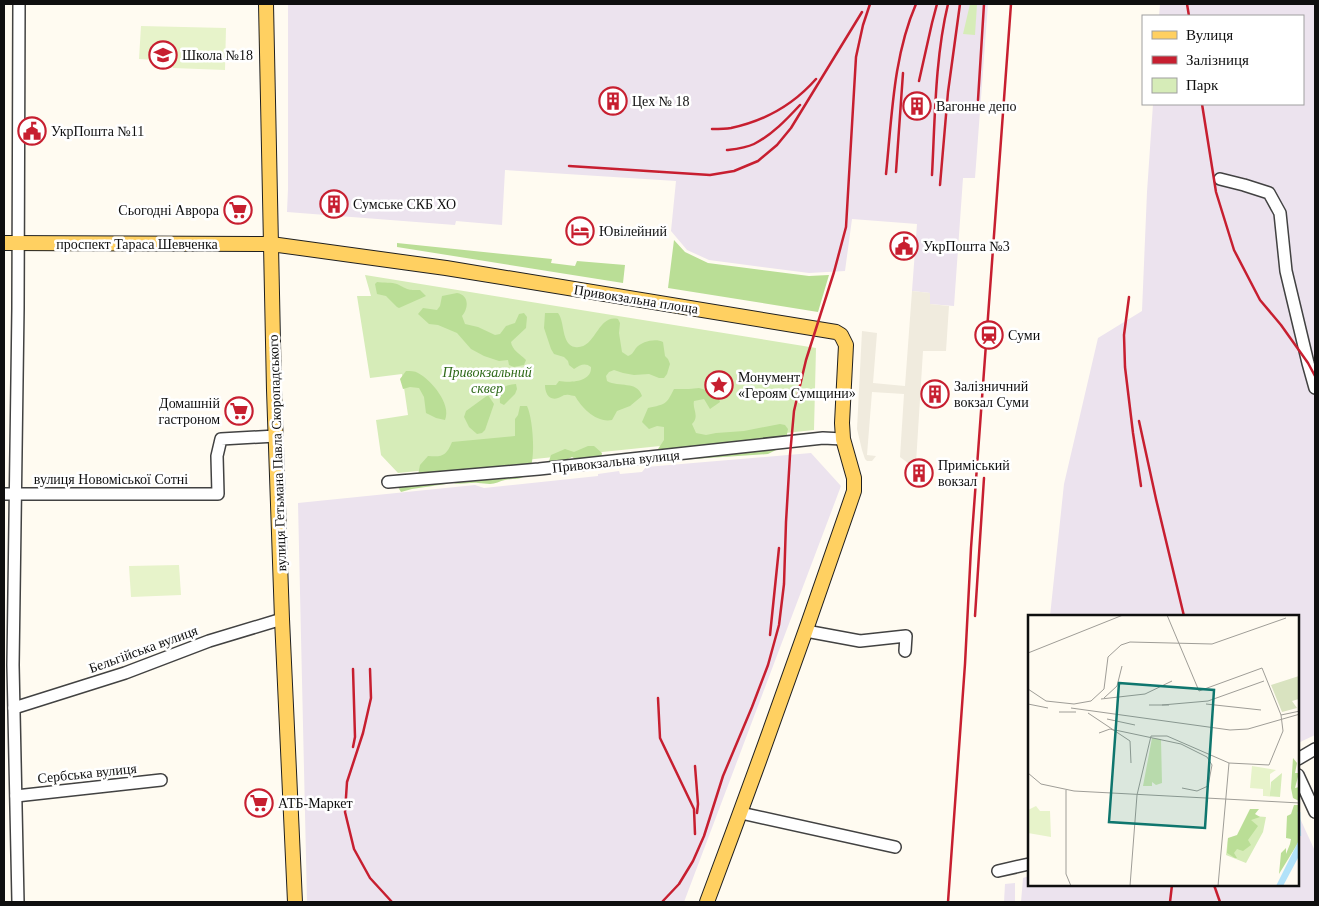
<svg xmlns="http://www.w3.org/2000/svg" width="1319" height="906" font-family="Georgia,serif">
	<style>
		.industrial { fill: #ece3ee }
		.green { fill: #d6ecb8 }
		.forest { fill: #bade96 }
		.pitch { fill: #e7f3ca }
		.plaza { fill: #f0ebde }
		.lines { fill: none; stroke-linecap: round; stroke-linejoin: round }
		.minor-casing { stroke: #424242; stroke-width: 14 }
		.major-casing { stroke: #202020; stroke-width: 16 }
		.minor { stroke: #fff; stroke-width: 11 }
		.major { stroke: #ffd061; stroke-width: 14 }
		.rail { stroke: #c71f30; stroke-width: 2.5 }
		.labels { text-anchor: middle; stroke-width: 5; stroke-linejoin: round; paint-order: stroke }
		.poi-label { font-size: 14px; fill: #0f0f0f; stroke: #fff; text-anchor: start }
		.street-label { font-size: 14px; fill: #0f0f0f; stroke: #fff }
		.park-label { font-size: 14px; font-style: italic; fill: #306b1b; stroke: #fff }
		.inset-river { fill: none; stroke: #b2e2f9; stroke-width: 2.5 }
		.inset-road { fill: none; stroke: #9f9d97; stroke-width: 1 }
		.view { fill: #0f766e; fill-opacity: 0.15; stroke: #0f766e; stroke-width: 2.5 }
		.inset-edge { fill: none; stroke: #0f0f0f; stroke-width: 2.5 }
	</style>
	<rect width="100%" height="100%" fill="#fffbf1"/>
	<!-- industrial -->
	<g class="industrial">
		<polygon points="288,4 988,4 975,178 963,178 954,306 929,304 930,293 912,291 917,224 852,219 845,271 809,273 709,260 687,250 671,231 676,181 505,170 502,225 456,221 455,225 287,212 288,189"/>
		<polygon points="1160,4 1315,4 1315,735 1298,743 1298,616 1050,616 1064,484 1098,338 1142,311 1147,192 1153,104 1303,104 1303,16 1159,16"/>
		<polygon points="811,453 841,486 684,902 307,902 298,503 475,485 484,488 598,476 598,474 619,471 620,474 642,472 646,467"/>
		<polygon points="1298,814 1315,851 1315,902 1021,902 1023,878 1029,876 1029,885 1298,885"/>
		<polygon points="1015,883 1015,902 1004,902 1005,884"/>
	</g>
	<!-- green -->
	<g class="green">
		<polygon points="970,4 977,4 975,35 963,34"/>
		<polygon points="365,275 816,348 814,430 398,473 381,455 376,420 408,415 402,374 370,378 357,296 371,296"/>
	</g>
	<!-- forest -->
	<g class="forest">
		<polygon points="674,240 685,252 708,263 809,276 829,275 818,312 668,288"/>
		<polygon points="397,243 552,259 551,263 575,266 577,261 625,265 623,283 397,247"/>
		<path d="M377,282c6,1 15,0 20,2 12,6 10,6 23,6l6,6 -27,12 -2,-1 -11,-11 -9,-2 -2,-10z"/>
		<path d="M457,293c12,2 12,15 5,23l3,8 13,3 17,8 5,-1 6,-8 9,-3 4,-9 5,-1 3,4 -1,11 -15,14c1,8 9,12 15,18l-2,5 -10,2 -5,-2 -1,-5 -9,1 -15,-5 -13,-7 -14,-16 -19,-8 -9,-1 -11,-10 5,-6 14,2 3,-4 2,-10z"/>
		<path d="M545,313h13c7,8 3,32 17,34 21,3 22,-33 43,-28l2,4 -1,10 3,19 6,4c5,-2 5,-4 8,-8 6,-7 20,-10 27,-6l2,14 3,3 2,5 -3,10 -3,4h-5l-10,-4 -15,1 -11,-2 -9,-3 -5,2 -3,4 1,5c12,7 30,-1 35,15l-12,10 -13,5 -5,9c-16,3 -30,-12 -37,-24 -3,0 -6,-2 -9,-1 -4,0 -4,2 -8,3 -9,3 -13,-5 -13,-13h11l3,-4c11,2 33,1 32,-14 -6,-5 -11,-2 -17,2l-5,-4 -1,-4 -4,-4 -10,-3 -3,-5 -7,-21z"/>
		<path d="M406,371c4,0 9,0 12,2 13,7 34,31 27,47l-9,-2 -10,-5 -2,-16 -5,-9 -9,-1 -7,2 -3,-10z"/>
		<path d="M516,384l1,5 -2,5 -11,11 -4,-2c-1,-13 2,-18 16,-19z"/>
		<path d="M699,388l18,5 3,9 -10,7 -6,-10 -10,2c-2,8 6,15 -2,23l4,9 10,2 10,-2 28,-2 36,-7 5,1 3,4 -3,15 -3,3 -14,7 -90,6 -14,3 -9,-3 -1,-5 10,-15v-13l-7,-1 -8,3 -7,-7 6,-14c18,-4 18,-3 26,-19h15z"/>
		<polygon points="488,395 494,404 485,430 482,433 477,434 469,427 464,417 466,411"/>
		<path d="M520,406h7c6,12 10,59 0,68 -7,7 -15,4 -22,6 -5,1 -10,4 -15,4 -4,0 -8,-1 -12,-1 -9,-1 -19,3 -27,-1l-5,2 -34,5 -11,3 -5,-8 22,-9 2,-10 8,-9c15,1 18,0 24,-14l63,-6v-17l3,-4z"/>
		<polygon points="588,446 594,446 602,453 601,459 581,462 572,457 558,464 553,464 549,461 551,455 565,449 574,452"/>
	</g>
	<!-- pitch -->
	<g class="pitch">
		<polygon points="141,26 226,28 225,70 173,68 170,61 139,59"/>
		<polygon points="179,565 181,595 131,597 129,566"/>
	</g>
	<!-- plaza -->
	<polygon class="plaza" points="912,291 930,293 930,304 949,306 946,351 923,351 916,463 908,463 900,457 904,394 872,392 867,455 876,456 872,461 867,461 865,459 862,450 857,429 862,331 877,333 873,383 905,386"/>
	<g class="lines">
		<!-- minor casing -->
		<g class="minor-casing">
			<g id="minor">
				<polyline points="1220,179 1244,185 1269,193 1280,213 1286,271 1308,363 1315,388"/>
				<polyline points="388,482 539,469 823,438 843,439"/>
				<polyline points="4,494 218,494 217,456 221,439 276,436"/>
				<polyline points="806,631 860,641 906,636 905,651"/>
				<polyline points="14,708 125,673 209,641 282,619"/>
				<polyline points="1298,759 1315,749"/>
				<polyline points="1298,775 1315,812"/>
				<polyline points="16,796 161,780"/>
				<polyline points="741,813 895,847"/>
				<polyline points="998,871 1029,864"/>
				<polyline points="18,902 13,665 18,308 19,4"/>
			</g>
		</g>
		<!-- major casing -->
		<g class="major-casing">
			<g id="major">
				<polyline points="266,4 274,390 282,619 295,902"/>
				<path d="M4,243l267,1 175,24 390,64 5,3 5,10 -4,78 1,16 11,39v13c-47,138 -96,275 -147,411"/>
			</g>
		</g>
		<!-- minor -->
		<use href="#minor" class="minor"/>
		<!-- major -->
		<use href="#major" class="major"/>
		<!-- rail -->
		<g class="rail">
			<polyline points="1187,4 1189,16"/>
			<polyline points="919,81 932,23 937,4"/>
			<polyline points="978,100 984,4"/>
			<polyline points="1202,104 1216,192 1234,250 1260,300 1281,325 1308,363 1315,376"/>
			<path d="M712,129c6,0 13,0 19,-1 33,-7 63,-24 85,-49"/>
			<path d="M727,150c9,-1 19,-2 27,-6 18,-9 33,-25 46,-39"/>
			<polyline points="569,166 710,175 734,171 758,161 777,145 791,128 862,12"/>
			<polyline points="896,172 903,73"/>
			<path d="M886,174c6,-57 7,-117 30,-170"/>
			<path d="M932,175c3,-56 3,-117 16,-171"/>
			<polyline points="940,185 948,92 960,4"/>
			<polyline points="1129,297 1124,335 1125,367 1133,433 1141,486"/>
			<polyline points="1139,421 1156,499 1184,616"/>
			<polyline points="975,616 984,478"/>
			<polyline points="770,635 779,548"/>
			<polyline points="353,669 355,737 353,747"/>
			<polyline points="370,669 371,698 363,733 347,782 345,812 354,849 370,878 392,902"/>
			<polyline points="658,698 660,738 694,809 695,834"/>
			<polyline points="695,766 698,804 697,813"/>
			<polyline points="1214,885 1220,902"/>
			<polyline points="662,902 679,884 693,861 704,836 723,776 752,707 768,665 779,625 784,584 786,522 790,455 794,411 806,360 834,272 846,227 856,57 863,25 870,4"/>
			<polyline points="948,902 965,664 971,548 1011,4"/>
			<polyline points="1170,902 1172,885"/>
		</g>
	</g>
	<!-- icons -->
	<defs>
		<g id="school-ring" transform="scale(1.4375)"><circle r="9.5" fill="#fff" stroke="#c71f30" stroke-width="1.5"/><path d="M0-5L7-2L0 1L-7-2ZM-4 1L0 2.5L4 1V4Q0 6-4 4Z" fill="#c71f30"/></g>
		<g id="building-ring" transform="scale(1.4375)"><circle r="9.5" fill="#fff" stroke="#c71f30" stroke-width="1.5"/><path d="M-4-6H4V6H1V3H-1V6H-4ZM-2.5-4.3h1.7v1.8h-1.7ZM.8-4.3h1.7v1.8H.8ZM-2.5-1h1.7V.8h-1.7ZM.8-1h1.7V.8H.8Z" fill="#c71f30"/></g>
		<g id="civic-ring" transform="scale(1.4375)"><circle r="9.5" fill="#fff" stroke="#c71f30" stroke-width="1.5"/><path d="M-.6-6.5H3V-4.5H.6V-3L4-1V1h2V6H-6V1h2V-1L-.6-3ZM-1.2 2.5V6h2.4V2.5Z" fill="#c71f30"/></g>
		<g id="supermarket-ring" transform="scale(1.4375)"><circle r="9.5" fill="#fff" stroke="#c71f30" stroke-width="1.5"/><path d="M-6-5.5h2.5l.6 2H6L4.5 2H-2.5L-4.4-4H-6ZM-1.5 3.2a1.3 1.3 0 1 0 .1 0ZM3 3.2a1.3 1.3 0 1 0 .1 0Z" fill="#c71f30"/></g>
		<g id="hotel-ring" transform="scale(1.4375)"><circle r="9.5" fill="#fff" stroke="#c71f30" stroke-width="1.5"/><path d="M-6-4.5h1.5V1H6V5H4.5V3h-9V5H-6ZM-4 0a1.8 1.8 0 1 1 3.6 0ZM.5 0V-2.5h3Q6-2.5 6 0Z" fill="#c71f30"/></g>
		<g id="station-ring" transform="scale(1.4375)"><circle r="9.5" fill="#fff" stroke="#c71f30" stroke-width="1.5"/><path d="M-3-6H3Q5-6 5-4V2Q5 4 3 4L4.5 6H3L1.5 4h-3L-3 6H-4.5L-3 4Q-5 4-5 2V-4Q-5-6-3-6ZM-3.5-4v3h7v-3ZM-3.5 1v1.5H-2V1ZM2 1v1.5H3.5V1Z" fill="#c71f30"/></g>
		<g id="sight-ring" transform="scale(1.4375)"><circle r="9.5" fill="#fff" stroke="#c71f30" stroke-width="1.5"/><path d="M0-6L1.8-2.2L6-1.7L2.9 1.2L3.7 5.4L0 3.3L-3.7 5.4L-2.9 1.2L-6-1.7L-1.8-2.2Z" fill="#c71f30"/></g>
	</defs>
	<g fill-rule="evenodd">
		<use href="#school-ring" x="163" y="55"/>
		<use href="#building-ring" x="613" y="101"/>
		<use href="#building-ring" x="917" y="106"/>
		<use href="#civic-ring" x="32" y="131"/>
		<use href="#building-ring" x="334" y="204"/>
		<use href="#supermarket-ring" x="238" y="210"/>
		<use href="#hotel-ring" x="580" y="231"/>
		<use href="#civic-ring" x="904" y="246"/>
		<use href="#station-ring" x="989" y="335"/>
		<use href="#sight-ring" x="719" y="385"/>
		<use href="#building-ring" x="935" y="394"/>
		<use href="#supermarket-ring" x="239" y="411"/>
		<use href="#building-ring" x="919" y="473"/>
		<use href="#supermarket-ring" x="259" y="803"/>
	</g>
	<g class="labels">
		<!-- poi labels -->
		<g class="poi-label">
			<text x="182" y="60">Школа №18</text>
			<text x="632" y="106">Цех № 18</text>
			<text x="936" y="111">Вагонне депо</text>
			<text x="51" y="136">УкрПошта №11</text>
			<text x="353" y="209">Сумське СКБ ХО</text>
			<text x="219" y="215" text-anchor="end">Сьогодні Аврора</text>
			<text x="599" y="236">Ювілейний</text>
			<text x="923" y="251">УкрПошта №3</text>
			<text x="1008" y="340">Суми</text>
			<text x="738" y="382">Монумент<tspan x="738" dy="16">«Героям Сумщини»</tspan></text>
			<text x="954" y="391">Залізничний<tspan x="954" dy="16">вокзал Суми</tspan></text>
			<text x="220" y="408" text-anchor="end">Домашній<tspan x="220" dy="16">гастроном</tspan></text>
			<text x="938" y="470">Приміський<tspan x="938" dy="16">вокзал</tspan></text>
			<text x="278" y="808">АТБ-Маркет</text>
		</g>
		<!-- street labels -->
		<g class="street-label">
			<text x="137" y="249">проспект Тараса Шевченка</text>
			<text transform="translate(636 299) rotate(9)" y="5">Привокзальна площа</text>
			<text transform="translate(277 453) rotate(-92)" y="5">вулиця Гетьмана Павла Скоропадського</text>
			<text transform="translate(616 461) rotate(-6)" y="5">Привокзальна вулиця</text>
			<text x="111" y="484">вулиця Новоміської Сотні</text>
			<text transform="translate(143 649) rotate(-20)" y="5">Бельгійська вулиця</text>
			<text transform="translate(87 773) rotate(-6)" y="5">Сербська вулиця</text>
		</g>
		<!-- park labels -->
		<g class="park-label">
			<text x="487" y="377">Привокзальний<tspan x="487" dy="16">сквер</tspan></text>
		</g>
	</g>
	<!-- overview -->
	<g transform="translate(1028 615)">
		<rect width="271" height="271" fill="#fffbf1"/>
		<path d="M124,123l9,1 1,44 -6,2 -4,-3v4h-9zM254,158l-2,24 -15,-1 5,-3 1,-11zM225,201l13,1 -3,15 -17,31 -20,-8 2,-17 8,1z" fill="#d6ecb8"/>
		<path d="M265,143l4,5 -2,10h4l-4,15 4,-1v14l-6,-3 -2,-10zM266,190h5l-1,38 -19,31 2,-21 5,-5v6l4,-10 1,-5 -5,-1 1,-22 4,-2zM222,194h9l-4,5 5,3 -9,3 7,6 -10,14 3,5 -8,6 -6,-2 -3,4 3,5h-2l-8,-5 1,-15 9,-3z" fill="#bade96"/>
		<path d="M271,61v23l-7,2 5,7 -15,4 -11,-27z" fill="#d9e3c0"/>
		<path d="M224,151l24,4 -6,4v22h-7v-7l-13,-1zM8,191l4,5h10l1,26 -23,-4v-23z" fill="#e7f3ca"/>
		<path d="M271,217v24l-16,30h-7l22,-44z" fill="#b2e2f9"/>
		<path class="inset-river" d="M271,197l1,24"/>
		<path class="inset-road" d="M139,0l32,76 63,-23 19,47M0,38l95,-38M0,74l18,12 28,3 17,-3 13,-12 4,-32 13,-12 9,-3 82,2 74,-26M76,83l13,-12 5,-20M73,84l44,-5 27,-13M0,89l20,4M178,89l55,6M121,90h20M134,90l46,-4 56,-20M43,93l159,22 18,-1 52,-15M31,97h17M60,98l42,28 1,22M79,104l28,6M87,115l66,14 26,13 5,8 -4,21 -11,5 -15,-3M71,118l11,-4 7,2M0,158l13,11 33,7 226,12M38,175v84l5,12M102,271l7,-91 14,-59h16l62,27 40,2 14,-34 -2,-16 19,-4M190,271l11,-123"/>
		<path class="view" d="M91,68l95,7 -9,138 -96,-6z"/>
		<rect width="271" height="271" class="inset-edge"/>
	</g>
	<!-- border -->
	<rect width="1319" height="906" fill="none" stroke="#0f0f0f" stroke-width="10"/>
	<!-- legend -->
	<rect x="1142" y="15" width="162" height="90" fill="#ffffff" stroke="#9f9f9f"/>
	<rect x="1152" y="31" width="25" height="8" fill="#ffd061" stroke="#9f9f9f"/>
	<text x="1186" y="40" font-size="15" fill="#0f0f0f">Вулиця</text>
	<rect x="1152" y="56" width="25" height="8" fill="#c71f30" stroke="#9f9f9f"/>
	<text x="1186" y="65" font-size="15" fill="#0f0f0f">Залізниця</text>
	<rect x="1152" y="78" width="25" height="15" fill="#d6ecb8" stroke="#9f9f9f"/>
	<text x="1186" y="90" font-size="15" fill="#0f0f0f">Парк</text>
</svg>
